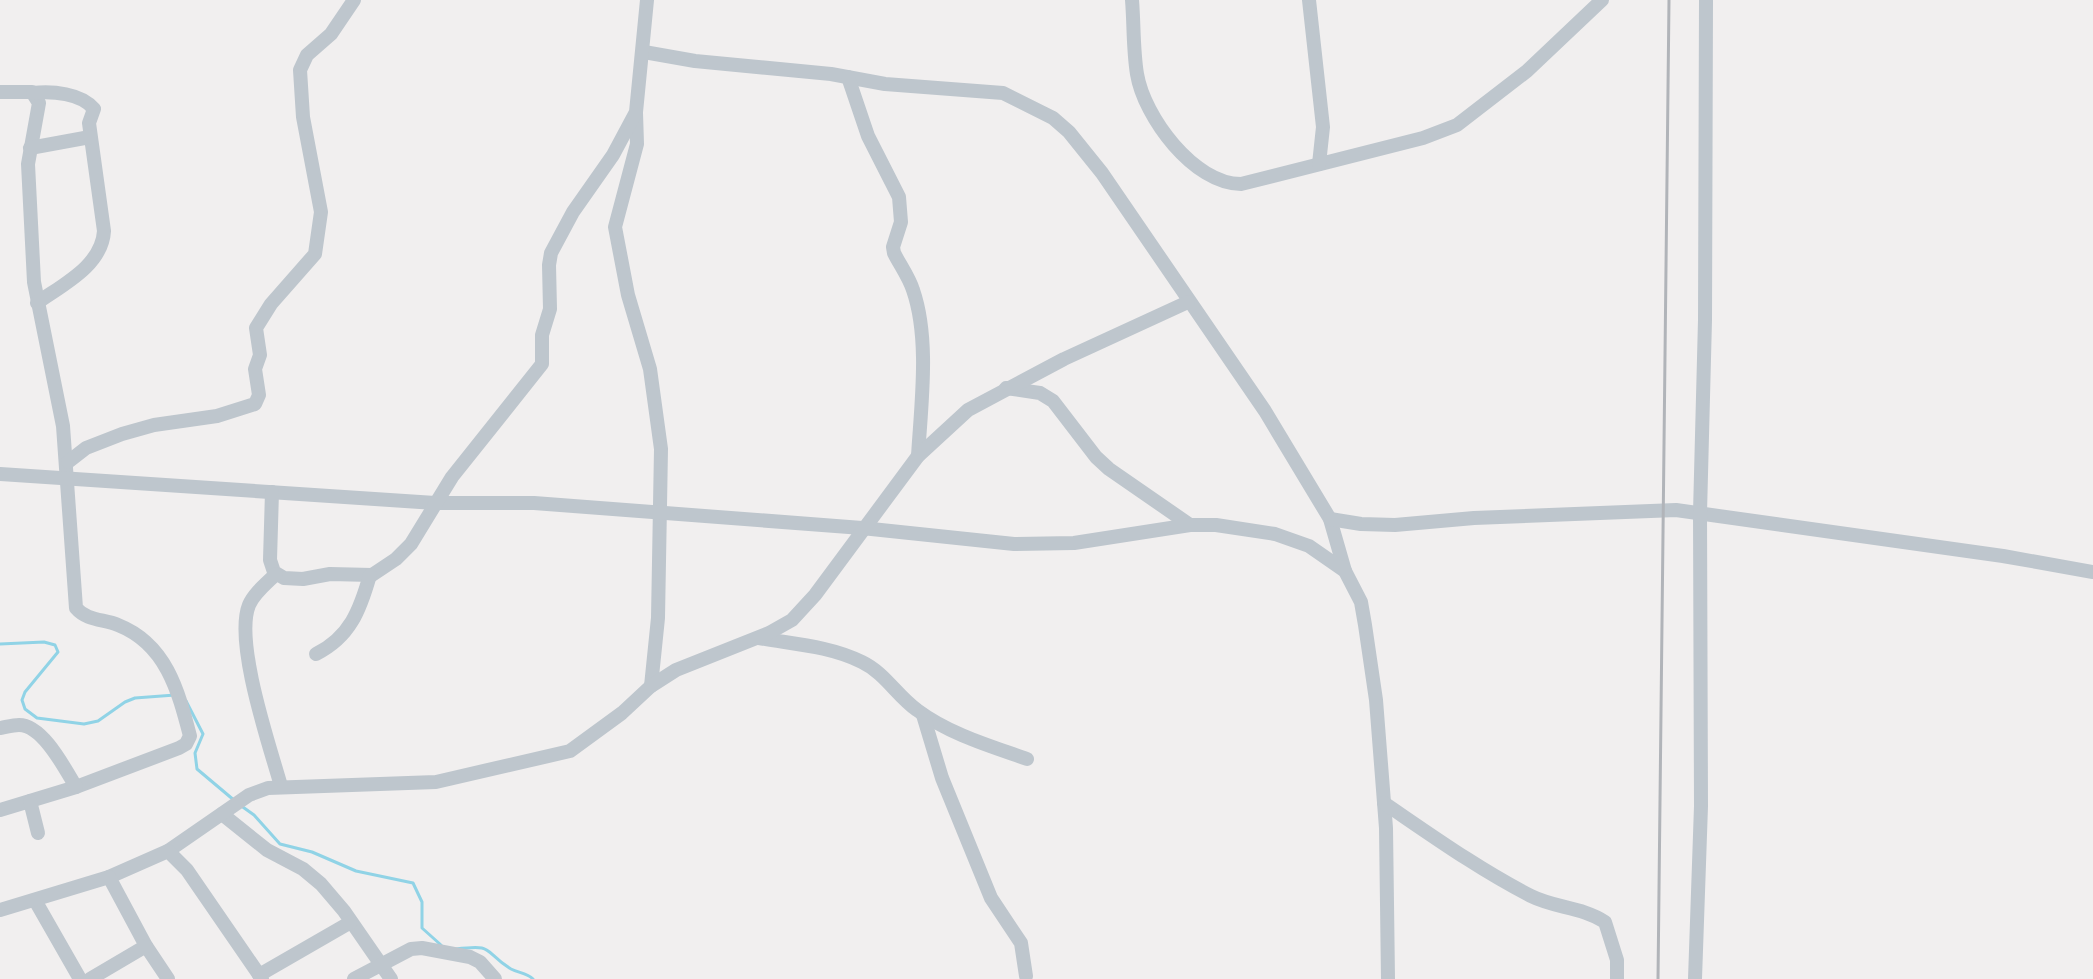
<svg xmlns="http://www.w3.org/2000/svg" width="2093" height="979" font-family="'DM Sans',sans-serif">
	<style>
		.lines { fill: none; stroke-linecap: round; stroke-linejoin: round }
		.stream { stroke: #90d3e6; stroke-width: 3 }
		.minor { stroke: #bec6cd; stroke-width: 14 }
		.rail { stroke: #b1b4b9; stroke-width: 3 }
	</style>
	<rect width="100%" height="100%" fill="#f1efef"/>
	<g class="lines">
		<!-- stream -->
		<g class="stream">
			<polyline points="0,644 44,642 55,645 58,652 25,692 22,700 25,709 37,718 84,724 98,721 125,702 135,698 175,695"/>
			<polyline points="186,701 203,734 195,753 197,769 235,801"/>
			<polyline points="240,805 254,815 280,844 312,852 356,871 413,883 422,902 422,928 441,945"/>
			<path d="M456,949c40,-5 26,2 55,20 8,4 16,4 22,10"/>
		</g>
		<!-- minor -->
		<g class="minor">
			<path d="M1132,0c2,24 1,50 5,74 7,43 57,110 104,110l182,-46 34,-13 70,-54 75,-71"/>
			<polyline points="1309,0 1323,127 1319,164"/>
			<polyline points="644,52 695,61 831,74 885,84 1003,93 1053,118 1069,132 1102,173 1265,411 1330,519 1345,571"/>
			<path d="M848,77l20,59 31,61 2,25 -8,25 1,6c6,12 15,24 19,37 17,49 8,115 5,166"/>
			<path d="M0,92h32l7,11 -11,61 6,118 29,144 13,182c11,13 28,11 42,17 48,19 60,65 72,111l-4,8 -7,4 -103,39 -76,23"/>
			<path d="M33,93c19,-2 48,0 61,16l-5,14 15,108c-2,35 -42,54 -67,72"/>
			<polyline points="636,113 637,144 615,227 628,295 650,369 661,449 658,618 651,686"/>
			<polyline points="30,148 90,137"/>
			<polyline points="1006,388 1040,393 1053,401 1096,457 1109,469 1190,525"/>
			<polyline points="68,462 86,448 122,434 154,425 217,416 255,404 259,395 255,369 260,355 256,328 271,304 315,254 321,212 303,117 300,70 307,55 331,34 354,0"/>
			<polyline points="0,474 435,503 534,503 862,528 1014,544 1074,543 1190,525 1216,525 1275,534 1309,546 1345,571 1361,602 1365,625 1376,700 1386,828 1388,979"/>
			<polyline points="272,492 270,560 274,572 284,578 303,579 330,574 372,575 396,559 411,544 452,477 542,364 542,335 550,309 549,265 551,253 573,212 613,155 636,112 647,0"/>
			<polyline points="1330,519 1361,524 1395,525 1474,518 1676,510 2003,556 2093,572"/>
			<path d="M276,574c-9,9 -22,19 -27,31 -15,37 21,142 32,181"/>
			<path d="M759,638c34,6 71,8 103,24 23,11 35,34 55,48 32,24 73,36 110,49"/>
			<path d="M316,654c34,-17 44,-44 54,-79"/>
			<polyline points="923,715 942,778 991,898 1021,943 1026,976"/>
			<path d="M0,728c6,-1 13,-3 19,-3 24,0 46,44 57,62"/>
			<polyline points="30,801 38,833"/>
			<path d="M1384,803c47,32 96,67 147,93 24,12 51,11 74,26l12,38v19"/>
			<polyline points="222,814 267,850 303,869 321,884 344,911 391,979"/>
			<polyline points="168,851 249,795 268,788 436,782 570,751 622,713 651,686 676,670 769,633 792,620 815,595 918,456 968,410 1064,359 1188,302"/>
			<polyline points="109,877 168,851 187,870 262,979"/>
			<polyline points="36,902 80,979"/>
			<polyline points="0,910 109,877 146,946 168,979"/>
			<polyline points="259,975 351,922"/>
			<polyline points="90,979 146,946"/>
			<polyline points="354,979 411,949 422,948 470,957 480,962 495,979"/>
			<polyline points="1695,979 1701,806 1700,513 1705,320 1706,0"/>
		</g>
		<!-- rail -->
		<polyline class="rail" points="1658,979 1669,0"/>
	</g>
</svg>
